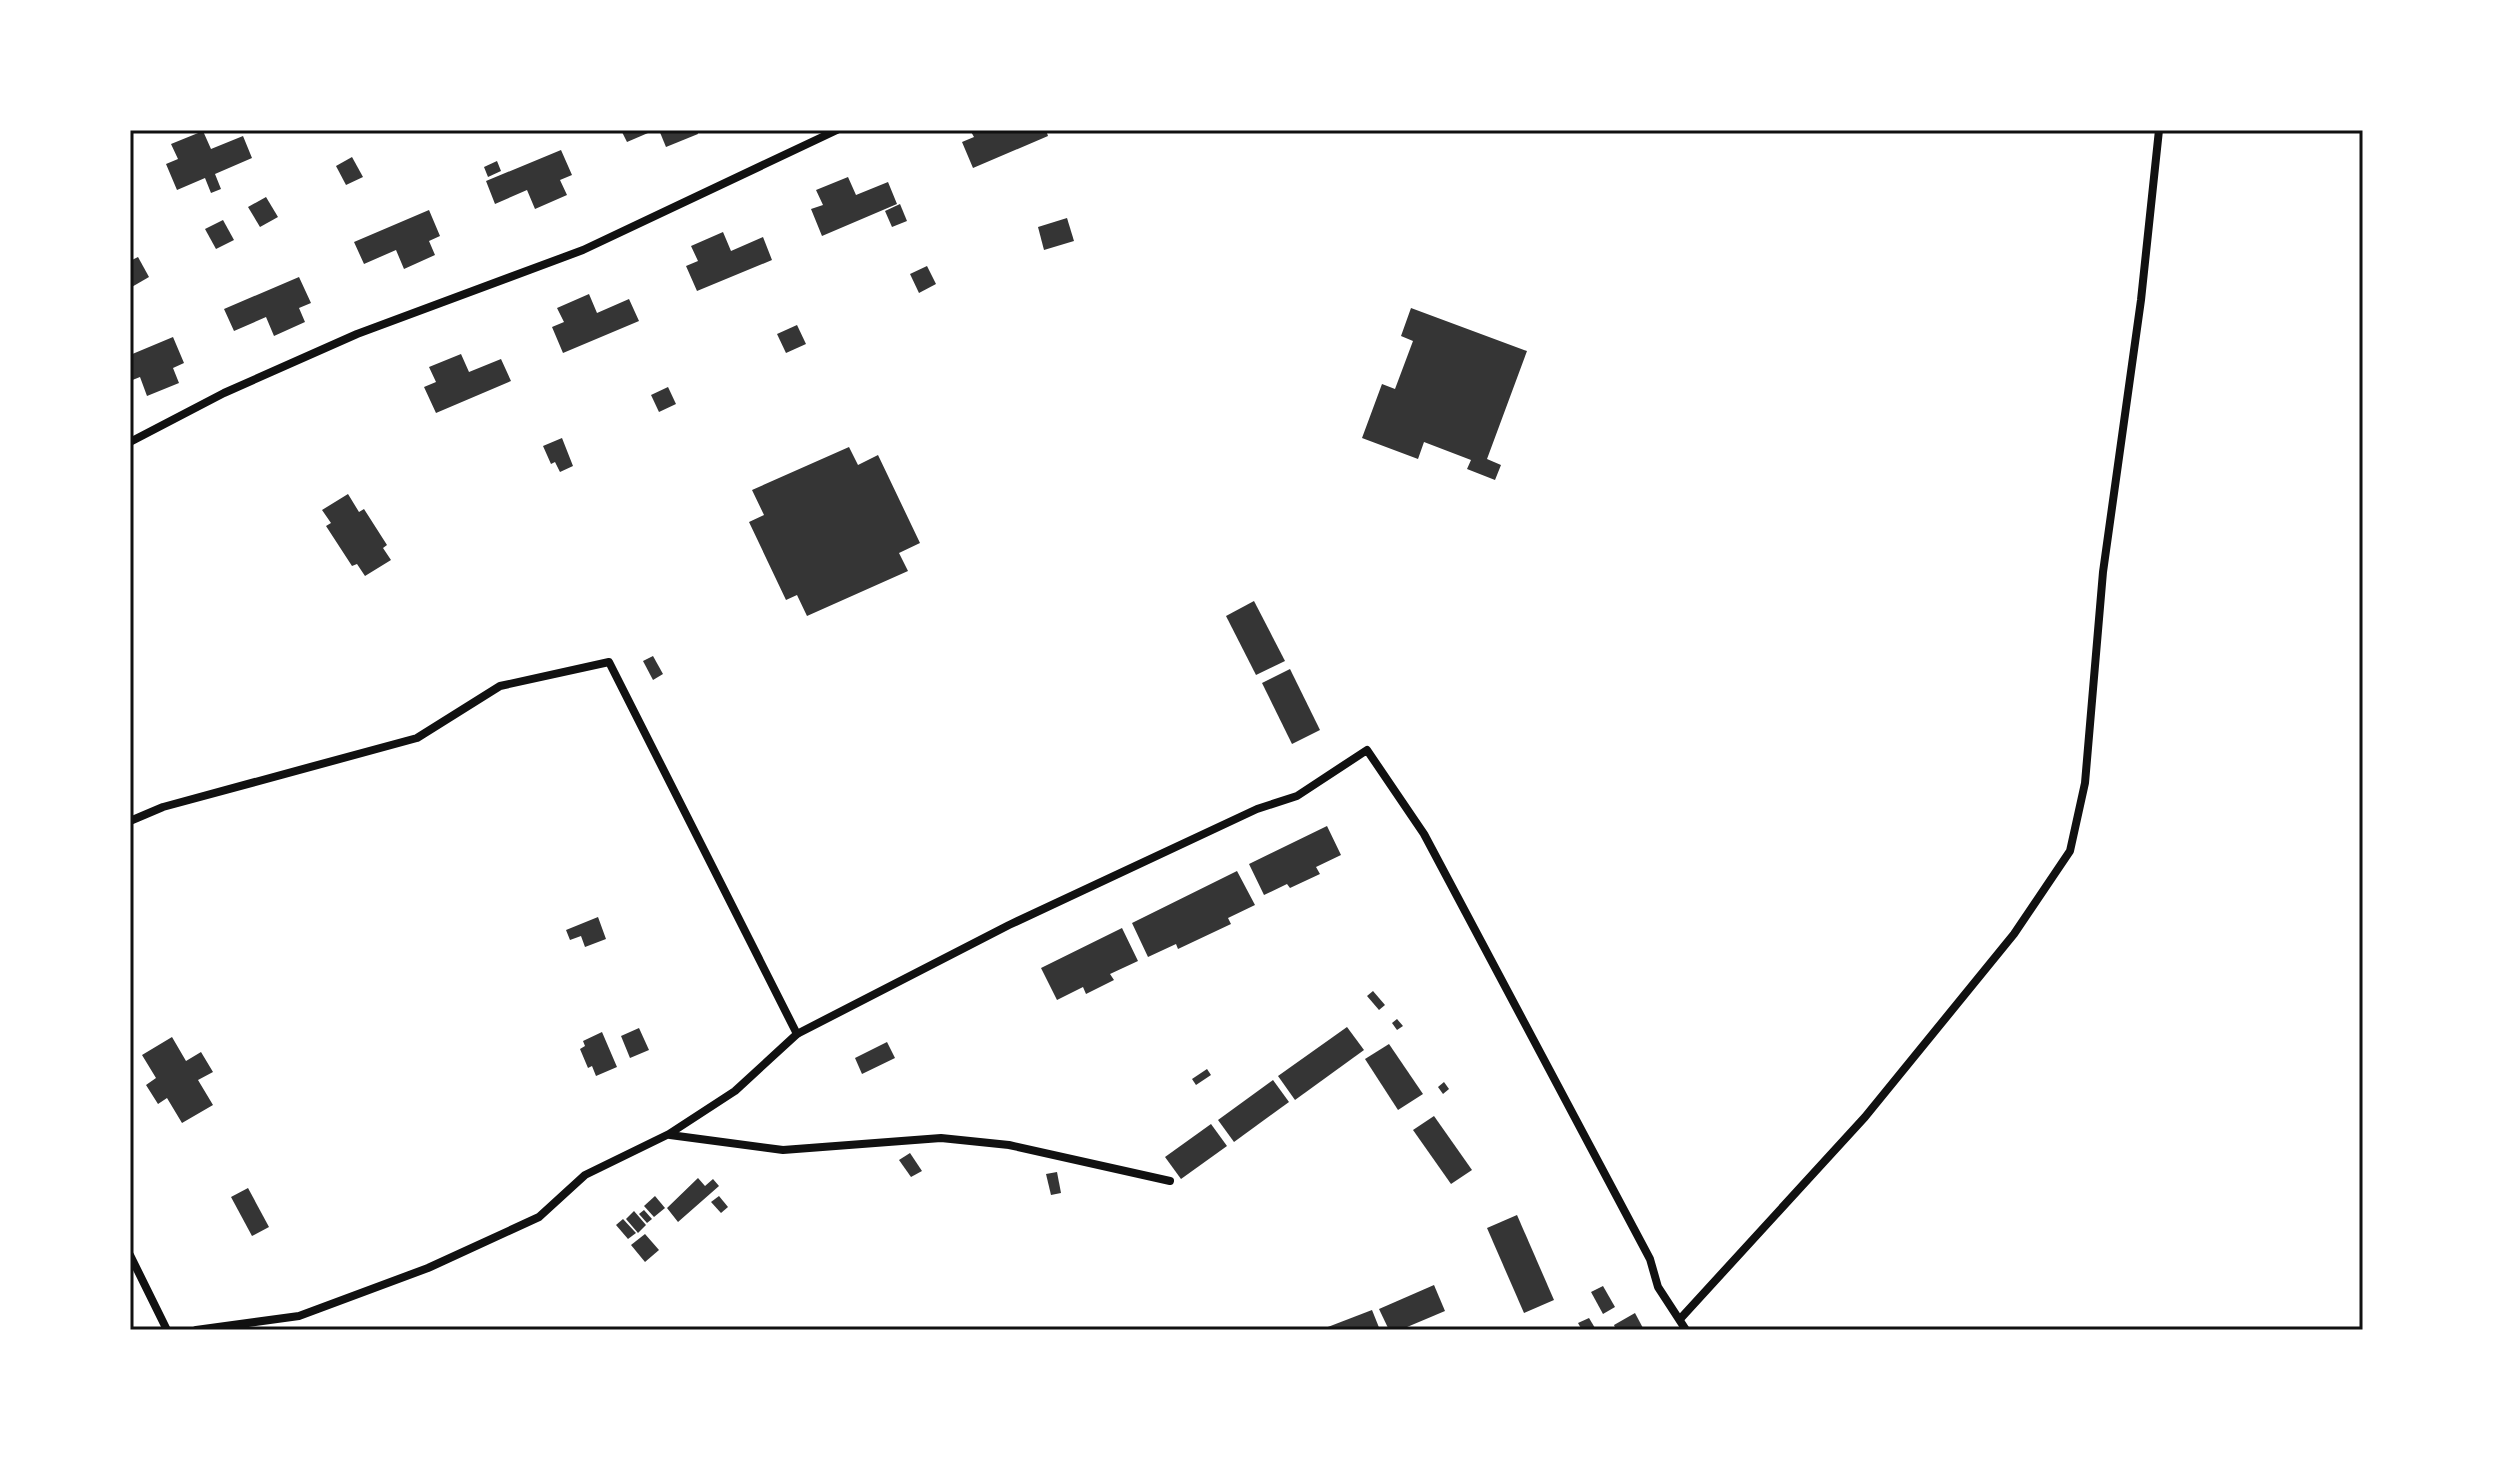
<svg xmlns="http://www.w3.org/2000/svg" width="2493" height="1460" font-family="Figtree,sans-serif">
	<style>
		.building { fill: #353535 }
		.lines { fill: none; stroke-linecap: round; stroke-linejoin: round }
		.minor { stroke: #111; stroke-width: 8 }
		.neatline { fill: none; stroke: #111; stroke-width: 3 }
	</style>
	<rect width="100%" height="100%" fill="#fff"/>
	<!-- building -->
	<g class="building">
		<polygon points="621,130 655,130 627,142"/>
		<polygon points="659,130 697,130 698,134 666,147"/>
		<polygon points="970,130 1046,130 1048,136 973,168 962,142 974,137"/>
		<polygon points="203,131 211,149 243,136 252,158 215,174 221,189 211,193 205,178 177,190 166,164 178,159 171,144"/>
		<polygon points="561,150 572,175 560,180 567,195 535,209 527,190 495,204 486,181"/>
		<polygon points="352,157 363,177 346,185 336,166"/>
		<polygon points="497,161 501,171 488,177 484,167"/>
		<polygon points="848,177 856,195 888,182 897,204 822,236 811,209 823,205 816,190"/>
		<polygon points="266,197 278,217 260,227 248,207"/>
		<polygon points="900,204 907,221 892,227 885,211"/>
		<polygon points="429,210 440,236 429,241 435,255 404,269 396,250 364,264 354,242"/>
		<polygon points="1067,218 1074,241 1044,250 1038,227"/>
		<polygon points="223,220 234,240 216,249 205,229"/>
		<polygon points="723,232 731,251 763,237 772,260 697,291 686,266 698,261 691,246"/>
		<polygon points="138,257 149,277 130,288 130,261"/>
		<polygon points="927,266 936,284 919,293 910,274"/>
		<polygon points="299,277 311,303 299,308 305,322 274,336 266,317 234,331 224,309"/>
		<polygon points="589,294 597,313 629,299 639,321 563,353 552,327 564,322 557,308"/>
		<polygon points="1411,308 1527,351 1487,459 1501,465 1495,480 1467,469 1471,460 1424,442 1418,459 1362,438 1382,384 1395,389 1413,341 1401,336"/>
		<polygon points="797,325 806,344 786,353 777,334"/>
		<polygon points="173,337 184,363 173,368 179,383 147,396 140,377 130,381 130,355"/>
		<polygon points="461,354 469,372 501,359 511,381 436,413 424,387 436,382 429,367"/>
		<polygon points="668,387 676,404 659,412 651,395"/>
		<polygon points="562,438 573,466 560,472 555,462 551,464 543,446"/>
		<polygon points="849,447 858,465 878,455 920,543 899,553 908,571 807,616 797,595 786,600 749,522 764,515 752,490"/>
		<polygon points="348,494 359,512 364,509 387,545 383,548 391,560 365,576 357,564 352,566 326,526 331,523 322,510"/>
		<polygon points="1254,601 1285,661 1256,675 1226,616"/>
		<polygon points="653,656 663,674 653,680 643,661"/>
		<polygon points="1290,669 1320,730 1292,744 1262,683"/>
		<polygon points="1327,826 1341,855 1316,867 1320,874 1290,888 1287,884 1264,895 1249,864"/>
		<polygon points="1237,871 1255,905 1228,918 1231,924 1178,949 1176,944 1148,957 1132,923"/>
		<polygon points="598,917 606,939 585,947 581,936 570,940 566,930"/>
		<polygon points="1122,928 1138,961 1110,974 1114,980 1086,994 1083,987 1057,1000 1041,968"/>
		<polygon points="1373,991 1385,1005 1379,1010 1367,996"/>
		<polygon points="1397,1019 1403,1026 1397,1030 1392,1023"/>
		<polygon points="1347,1027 1364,1050 1295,1100 1278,1076"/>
		<polygon points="639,1028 649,1050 630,1058 621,1036"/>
		<polygon points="602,1032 617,1067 596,1076 592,1066 588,1068 580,1049 585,1046 583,1041"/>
		<polygon points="172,1037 186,1061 201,1052 213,1072 198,1080 213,1105 182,1123 167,1098 158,1104 146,1085 156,1078 142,1055"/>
		<polygon points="887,1042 895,1058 862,1074 855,1058"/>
		<polygon points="1389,1044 1423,1094 1398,1110 1365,1059"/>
		<polygon points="1207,1069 1211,1075 1196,1085 1192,1079"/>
		<polygon points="1273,1080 1289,1102 1234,1142 1218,1120"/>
		<polygon points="1444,1082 1449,1089 1443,1094 1438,1087"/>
		<polygon points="1434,1116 1472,1170 1451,1184 1413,1130"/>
		<polygon points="1211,1124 1227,1146 1181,1179 1165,1157"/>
		<polygon points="910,1153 922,1171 911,1177 899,1160"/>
		<polygon points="1057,1172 1061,1193 1051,1195 1046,1174"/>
		<polygon points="698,1178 705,1186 713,1179 719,1186 678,1222 667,1208"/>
		<polygon points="248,1188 269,1227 252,1236 231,1197"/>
		<polygon points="655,1196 665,1208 654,1217 644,1206"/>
		<polygon points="719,1196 728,1207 721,1213 711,1202"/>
		<polygon points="644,1210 652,1219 647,1223 639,1214"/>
		<polygon points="634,1211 646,1225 638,1233 626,1219"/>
		<polygon points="1517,1215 1554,1300 1524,1313 1487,1228"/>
		<polygon points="623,1219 636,1233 628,1239 616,1225"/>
		<polygon points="645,1234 659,1250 645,1262 631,1245"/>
		<polygon points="1434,1285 1445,1311 1400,1330 1389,1330 1379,1309"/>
		<polygon points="1603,1286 1615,1307 1603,1314 1591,1292"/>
		<polygon points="1372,1310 1380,1330 1320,1330"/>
		<polygon points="1635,1313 1644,1330 1616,1330 1614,1325"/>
		<polygon points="1589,1318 1595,1328 1582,1330 1578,1323"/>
	</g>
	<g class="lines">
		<!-- minor -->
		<g class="minor">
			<polyline points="130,442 224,393 357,334 583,250 837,130"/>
			<polyline points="130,821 163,807 417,738 500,686 609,662 797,1034"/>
			<polyline points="670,1135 783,1150 941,1138 1009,1145 1170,1181"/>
			<polyline points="130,1255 167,1330"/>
			<polyline points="1681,1318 1865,1117 2014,934 2070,851 2085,783 2103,572 2141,300 2159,130"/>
			<polyline points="196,1330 299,1316 428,1268 539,1217 585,1175 669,1134 735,1091 797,1034 1009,925 1257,809 1297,796 1367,750 1424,834 1650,1259 1658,1287 1686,1330"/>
		</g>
	</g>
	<!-- border -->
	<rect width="2493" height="1460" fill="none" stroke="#ffffff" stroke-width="264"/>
	<rect x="132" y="132" width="2229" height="1196" class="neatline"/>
</svg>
